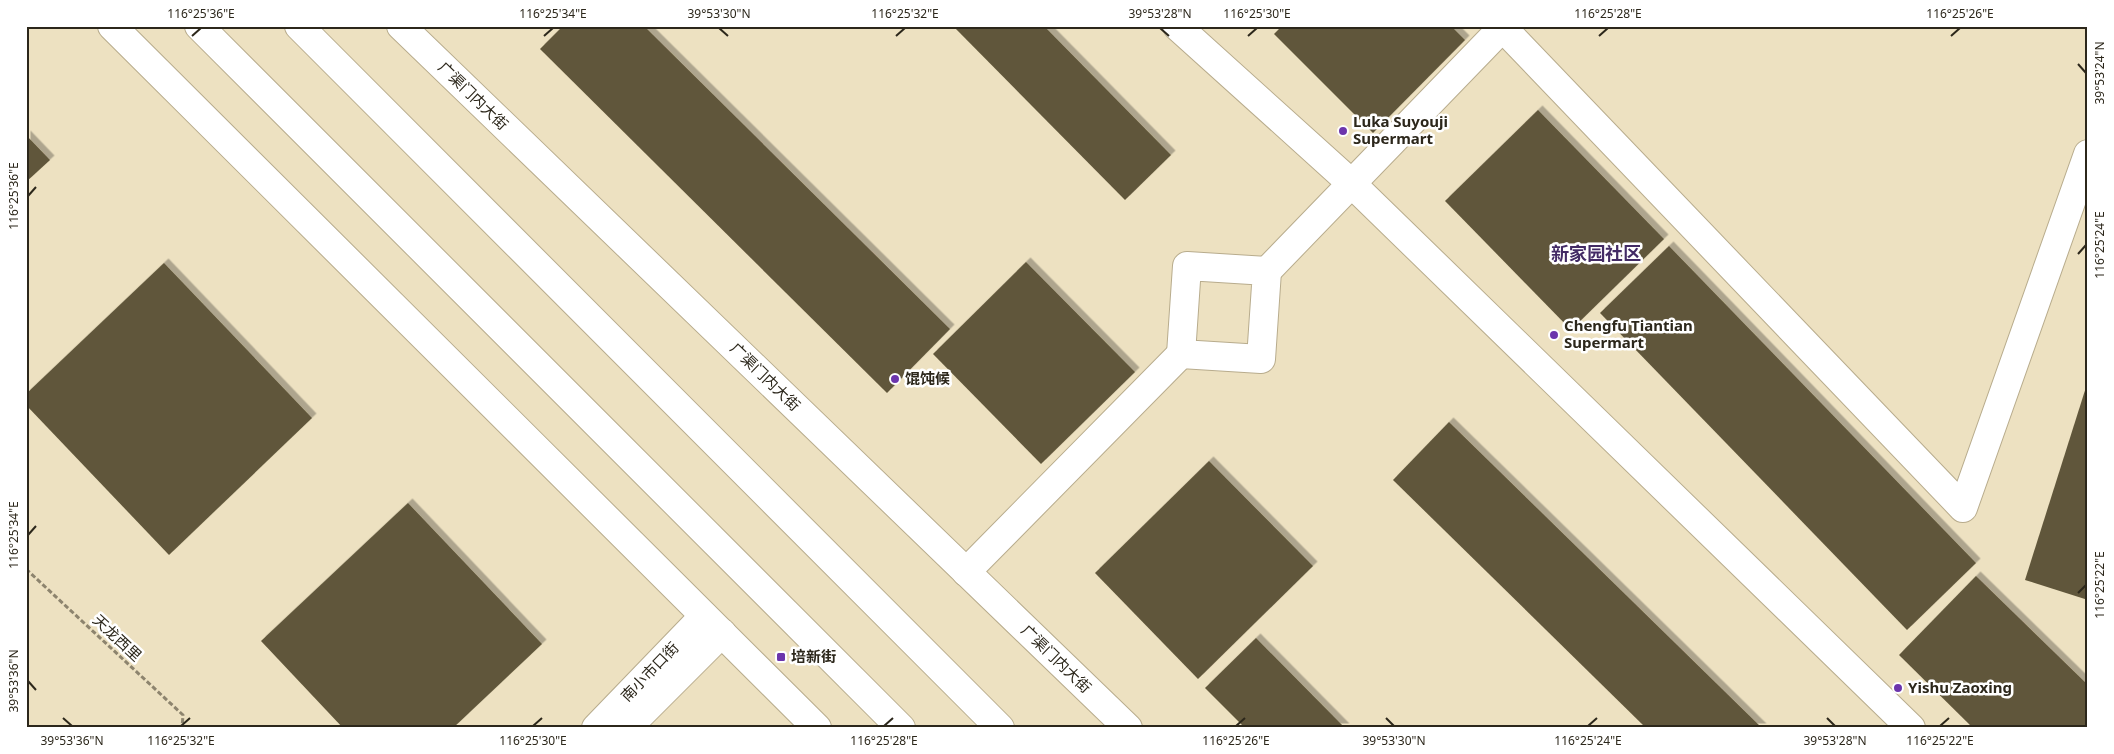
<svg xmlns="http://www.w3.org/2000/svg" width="2114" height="754" font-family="'Noto Sans','Noto Sans SC',sans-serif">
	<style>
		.building { fill: #61573b; filter: url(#shadow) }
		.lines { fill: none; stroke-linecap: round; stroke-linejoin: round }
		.minor-casing { stroke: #b8ac8d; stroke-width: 30 }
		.major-casing { stroke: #b8ac8d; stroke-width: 30 }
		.path { stroke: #8d846e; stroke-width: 3; stroke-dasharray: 5 2.5; stroke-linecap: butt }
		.minor { stroke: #fff; stroke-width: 28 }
		.major { stroke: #fff; stroke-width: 28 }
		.ticks { fill: none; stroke: #2c271b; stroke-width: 2 }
		.poi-dot { fill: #6c35ac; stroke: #fff; stroke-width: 2 }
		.labels { text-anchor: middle; stroke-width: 5; stroke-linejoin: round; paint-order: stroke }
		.street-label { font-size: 15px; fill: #2c271b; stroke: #fff }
		.poi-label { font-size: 15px; font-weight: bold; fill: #2c271b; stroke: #fff; text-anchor: start }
		.quarter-label { font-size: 18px; font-weight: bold; fill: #432b65; stroke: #fff }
		.neatline { fill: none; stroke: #2c271b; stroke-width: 2 }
		.ticks-label { font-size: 12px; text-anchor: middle; fill: #2c271b }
	</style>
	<defs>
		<filter id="shadow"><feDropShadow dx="4.5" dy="-4.5" stdDeviation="0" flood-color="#0004"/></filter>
	</defs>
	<rect width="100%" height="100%" fill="#ede1c1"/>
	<!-- building -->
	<g class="building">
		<polygon points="563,26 644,26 950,329 887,393 540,49"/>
		<polygon points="953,26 1044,26 1171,155 1125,200"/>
		<polygon points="1282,26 1451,26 1465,40 1373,133 1274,34"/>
		<polygon points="1538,110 1664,239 1571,330 1445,201"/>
		<polygon points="26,135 50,160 26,182"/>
		<polygon points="1669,246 1976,563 1907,630 1600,313"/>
		<polygon points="1026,262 1135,372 1041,464 933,354"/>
		<polygon points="164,263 312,418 169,555 26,405 26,394"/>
		<polygon points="2087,384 2088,384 2088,600 2025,580"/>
		<polygon points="1449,422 1762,728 1646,728 1393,480"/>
		<polygon points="1209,461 1313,566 1198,679 1095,573"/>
		<polygon points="408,503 542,644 453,728 343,728 261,641"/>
		<polygon points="1976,576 2088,685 2088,728 1973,728 1899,655"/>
		<polygon points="1256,638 1345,728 1245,728 1205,688"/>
	</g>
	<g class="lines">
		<!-- minor casing -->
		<g class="minor-casing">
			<g id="minor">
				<polyline points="112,26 817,728"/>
				<polyline points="401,26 1128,728"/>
				<polyline points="1177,26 1351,183 1911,728"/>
				<polyline points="1502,27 1963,508 2088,154"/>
				<polygon points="1187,266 1267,271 1261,359 1181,354"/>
				<polyline points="1267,271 1504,26"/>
				<polyline points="966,572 1181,354"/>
				<polyline points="596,728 704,616"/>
				<polyline points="627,728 722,633"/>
			</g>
		</g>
		<!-- major casing -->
		<g class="major-casing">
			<g id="major">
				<polyline points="199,26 901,728"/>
				<polyline points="299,26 1000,728"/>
			</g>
		</g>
		<!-- path -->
		<polyline class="path" points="26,569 183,715 182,728"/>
		<!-- minor -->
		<use href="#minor" class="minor"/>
		<!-- major -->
		<use href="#major" class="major"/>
	</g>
	<!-- ticks -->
	<path class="ticks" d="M719,28l9,8M1160,28l9,8M192,36l9,-8M544,36l9,-8M896,36l9,-8M1248,36l9,-8M1599,36l9,-8M1951,36l9,-8M2078,64l8,9M28,196l8,-9M2078,254l8,-9M28,535l8,-9M2078,593l8,-8M28,681l8,9M63,718l9,8M1386,718l8,8M1827,718l8,8M181,726l9,-8M533,726l9,-8M884,726l9,-8M1236,726l9,-8M1588,726l9,-8M1940,726l9,-8"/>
	<!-- markers -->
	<g class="poi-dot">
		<circle cx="1343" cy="131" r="5"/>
		<circle cx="1554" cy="335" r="5"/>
		<circle cx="895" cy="379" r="5"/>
		<rect x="776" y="652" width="10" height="10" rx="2.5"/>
		<circle cx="1898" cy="688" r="5"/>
	</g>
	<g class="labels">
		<!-- street labels -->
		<g class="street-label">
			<text transform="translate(473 96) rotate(44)" y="5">广渠门内大街</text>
			<text transform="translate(765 377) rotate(44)" y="5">广渠门内大街</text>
			<text transform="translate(117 638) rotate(43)" y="5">天龙西里</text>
			<text transform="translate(1056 659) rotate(44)" y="5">广渠门内大街</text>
			<text transform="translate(650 672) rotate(-46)" y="5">南小市口街</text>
		</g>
		<!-- poi labels -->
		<g class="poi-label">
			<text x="1353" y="127">Luka Suyouji<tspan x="1353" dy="17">Supermart</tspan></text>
			<text x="1564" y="331">Chengfu Tiantian<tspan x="1564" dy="17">Supermart</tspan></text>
			<text x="905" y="384">馄饨候</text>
			<text x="791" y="662">培新街</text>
			<text x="1908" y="693">Yishu Zaoxing</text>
		</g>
		<!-- quarter labels -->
		<g class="quarter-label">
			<text x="1596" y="260">新家园社区</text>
		</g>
	</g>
	<!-- border -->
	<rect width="2114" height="754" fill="none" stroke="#ffffff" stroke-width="55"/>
	<rect x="28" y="28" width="2058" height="698" class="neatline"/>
	<g class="ticks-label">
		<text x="201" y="18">116°25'36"E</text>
		<text x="553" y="18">116°25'34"E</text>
		<text x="719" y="18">39°53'30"N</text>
		<text x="905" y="18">116°25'32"E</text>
		<text x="1160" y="18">39°53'28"N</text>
		<text x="1257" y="18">116°25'30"E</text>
		<text x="1608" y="18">116°25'28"E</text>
		<text x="1960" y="18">116°25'26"E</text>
		<text transform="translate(2100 73) rotate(-90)" y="4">39°53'24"N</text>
		<text transform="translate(14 196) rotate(-90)" y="4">116°25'36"E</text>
		<text transform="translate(2100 245) rotate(-90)" y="4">116°25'24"E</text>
		<text transform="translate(14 535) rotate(-90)" y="4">116°25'34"E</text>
		<text transform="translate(2100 585) rotate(-90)" y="4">116°25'22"E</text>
		<text transform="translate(14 681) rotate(-90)" y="4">39°53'36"N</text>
		<text x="72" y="745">39°53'36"N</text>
		<text x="181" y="745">116°25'32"E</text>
		<text x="533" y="745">116°25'30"E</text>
		<text x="884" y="745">116°25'28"E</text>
		<text x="1236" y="745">116°25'26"E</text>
		<text x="1394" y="745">39°53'30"N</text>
		<text x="1588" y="745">116°25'24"E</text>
		<text x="1835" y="745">39°53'28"N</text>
		<text x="1940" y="745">116°25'22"E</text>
	</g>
</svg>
